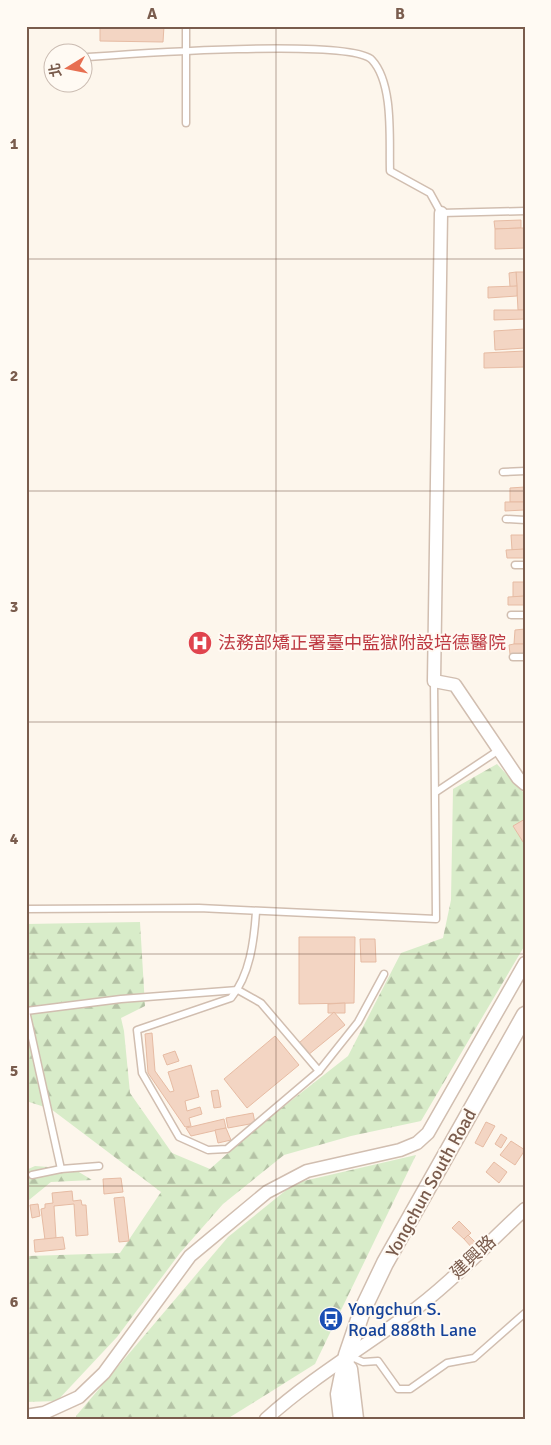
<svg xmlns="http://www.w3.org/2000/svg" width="551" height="1445" font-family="Signika,'Noto Sans TC',sans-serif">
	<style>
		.forest { fill: url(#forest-firs) }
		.building { fill: #f3d5c3; stroke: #e6bba3 }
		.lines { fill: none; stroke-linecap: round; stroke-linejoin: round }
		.service-casing { stroke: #d1beb0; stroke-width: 9 }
		.minor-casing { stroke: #d1beb0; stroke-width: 15 }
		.tertiary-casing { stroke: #d1beb0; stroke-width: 19 }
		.service { stroke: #fff; stroke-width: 6 }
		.minor { stroke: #fff; stroke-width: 12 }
		.tertiary { stroke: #fff; stroke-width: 16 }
		.grid { fill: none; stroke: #7a5c4d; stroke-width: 1; stroke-opacity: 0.55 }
		.labels { text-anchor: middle; stroke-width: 4; stroke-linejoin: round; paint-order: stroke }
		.health-label { font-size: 18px; fill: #be3a42; stroke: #fffaf3; text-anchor: start }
		.street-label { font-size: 18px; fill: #7a5c4d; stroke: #fffaf3 }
		.transit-label { font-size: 18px; fill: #164399; stroke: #fffaf3; text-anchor: start }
		.neatline { fill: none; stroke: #7a5c4d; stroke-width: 2 }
		.grid-label { font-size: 16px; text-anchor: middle; font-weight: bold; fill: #7a5c4d }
	</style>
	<defs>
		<pattern id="forest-firs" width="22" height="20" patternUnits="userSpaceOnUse" patternTransform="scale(1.25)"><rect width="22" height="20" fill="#d8ecc9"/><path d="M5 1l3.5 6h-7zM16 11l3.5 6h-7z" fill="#b4c2a5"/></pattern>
	</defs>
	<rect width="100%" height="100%" fill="#fdf6ec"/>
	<!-- forest -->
	<g class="forest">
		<polygon points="497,764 525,794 525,945 421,1121 351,1136 284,1155 223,1204 180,1253 117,1337 57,1401 26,1402 26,1170 35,1166 74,1169 92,1180 51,1182 29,1200 29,1256 120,1253 161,1192 51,1109 26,1101 26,924 140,922 145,1006 121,1018 124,1031 130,1093 172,1153 210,1169 255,1129 348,1056 401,953 443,938 451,900 453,789"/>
		<polygon points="416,1155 315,1364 227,1419 78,1419 76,1416 228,1237 295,1183"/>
	</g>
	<!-- building -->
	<g class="building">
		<polygon points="100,26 164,26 163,42 100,41"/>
		<polygon points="521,220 521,228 495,229 494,221"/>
		<polygon points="521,228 525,228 525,248 495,249 495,229"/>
		<polygon points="516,272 525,272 525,310 518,310"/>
		<polygon points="516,272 517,286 510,287 509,273"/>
		<polygon points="517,286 517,296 488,298 488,287"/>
		<polygon points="494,310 525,310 525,319 494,320"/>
		<polygon points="525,329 525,348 495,350 494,331"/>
		<polygon points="525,351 525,367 484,368 484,353"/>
		<polygon points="525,487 525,502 510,502 510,488"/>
		<polygon points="505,502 524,502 524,510 505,511"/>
		<polygon points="511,535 525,535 525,549 512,550"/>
		<polygon points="525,549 525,558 507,558 506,550"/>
		<polygon points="513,582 525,582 525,596 513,597"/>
		<polygon points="525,596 525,605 508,605 508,597"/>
		<polygon points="525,629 525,644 514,644 515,630"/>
		<polygon points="514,644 525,644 525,653 510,654 509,645"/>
		<polygon points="525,819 525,845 513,826"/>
		<polygon points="299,937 355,937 354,1003 299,1004"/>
		<polygon points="360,939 375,939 376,962 361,962"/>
		<polygon points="345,1003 345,1013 328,1013 328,1004"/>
		<polygon points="334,1012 345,1025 308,1055 299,1043"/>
		<polygon points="152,1033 155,1071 170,1092 174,1091 168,1072 191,1065 199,1097 185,1101 187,1111 200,1107 202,1114 189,1118 191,1126 185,1127 148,1073 145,1034"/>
		<polygon points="275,1036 299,1065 247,1108 224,1079"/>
		<polygon points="175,1051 179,1061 167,1065 163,1055"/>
		<polygon points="218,1090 221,1107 214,1108 211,1091"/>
		<polygon points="253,1113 255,1123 228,1128 226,1118"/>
		<polygon points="224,1119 226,1128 191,1136 186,1128"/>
		<polygon points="486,1122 495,1126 483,1147 475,1143"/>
		<polygon points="226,1128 231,1140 218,1143 215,1130"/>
		<polygon points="501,1134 507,1138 501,1148 495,1144"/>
		<polygon points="511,1141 525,1150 515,1165 500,1155"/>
		<polygon points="494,1162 507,1172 499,1183 486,1172"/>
		<polygon points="121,1178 123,1192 104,1194 103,1179"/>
		<polygon points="72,1191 73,1201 81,1200 82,1205 86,1205 88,1235 76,1236 74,1204 54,1206 56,1238 45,1240 41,1209 45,1208 45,1204 53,1203 52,1193"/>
		<polygon points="124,1197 129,1241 119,1242 114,1198"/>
		<polygon points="38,1204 40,1216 32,1218 30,1205"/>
		<polygon points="459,1221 471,1233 464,1239 452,1228"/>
		<polygon points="468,1235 478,1245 473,1249 464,1239"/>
		<polygon points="63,1237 65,1249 35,1252 34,1240"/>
	</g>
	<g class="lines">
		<!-- service casing -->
		<g class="service-casing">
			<g id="service">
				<path d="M88,57c41,-3 263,-19 284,3 22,24 17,80 18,111l40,22 11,20 84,-2"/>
				<polyline points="186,123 186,26"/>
				<polyline points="503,472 525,471"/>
				<polyline points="506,519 525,520"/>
				<polyline points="515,565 525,565"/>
				<polyline points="511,615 525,615"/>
				<polyline points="513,657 525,657"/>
				<polyline points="436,792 499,750"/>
				<polyline points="26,909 199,908 436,919 434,681"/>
				<path d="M256,912c-2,29 -6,63 -25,86l-94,32 5,43 37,64 29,13 19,-1 92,-78 39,-49 26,-48"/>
				<polyline points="26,1011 121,999 238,990 261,1003 319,1071"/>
				<polyline points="26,1011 61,1169"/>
				<polyline points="32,1175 61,1169 99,1166"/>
				<polyline points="350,1356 363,1362 378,1361 398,1389 410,1389 447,1363 474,1358 525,1313"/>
			</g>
		</g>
		<!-- minor casing -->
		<g class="minor-casing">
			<g id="minor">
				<polyline points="441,213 434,681 455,685 518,778 525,784"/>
				<polyline points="26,1416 44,1413 79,1397 104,1373 190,1256 267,1192 307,1171 400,1150 417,1143 428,1133 525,963"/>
				<path d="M266,1419c43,-39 93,-69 140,-103 43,-31 80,-71 119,-107"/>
			</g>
		</g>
		<!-- tertiary casing -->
		<g class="tertiary-casing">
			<g id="tertiary">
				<polyline points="349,1369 355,1419"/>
				<polyline points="342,1419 339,1394 347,1355 362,1311 385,1263 525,1015"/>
			</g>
		</g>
		<!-- service -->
		<use href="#service" class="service"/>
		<!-- minor -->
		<use href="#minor" class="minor"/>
		<!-- tertiary -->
		<use href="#tertiary" class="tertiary"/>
	</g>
	<!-- grid -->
	<path class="grid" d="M276,26v1393M26,259h499M26,491h499M26,722h499M26,954h499M26,1186h499"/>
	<!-- icons -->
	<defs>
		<g id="hospital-disc" transform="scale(1.25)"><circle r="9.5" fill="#e0444e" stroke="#fffaf3"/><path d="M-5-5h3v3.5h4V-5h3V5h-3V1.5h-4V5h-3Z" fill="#fff"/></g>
		<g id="bus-disc" transform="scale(1.25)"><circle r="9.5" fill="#1a4fb4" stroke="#fffaf3"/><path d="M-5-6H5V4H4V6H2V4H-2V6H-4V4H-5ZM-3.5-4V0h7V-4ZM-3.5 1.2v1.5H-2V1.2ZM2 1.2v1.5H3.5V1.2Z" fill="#fff"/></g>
	</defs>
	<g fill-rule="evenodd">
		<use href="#hospital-disc" x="200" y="643"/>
		<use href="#bus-disc" x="331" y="1319"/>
	</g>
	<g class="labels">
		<!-- health labels -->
		<g class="health-label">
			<text x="218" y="649">法務部矯正署臺中監獄附設培德醫院</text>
		</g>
		<!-- street labels -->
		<g class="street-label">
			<text transform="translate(431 1183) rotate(-61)" y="6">Yongchun South Road</text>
			<text transform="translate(473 1257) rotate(-43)" y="6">建興路</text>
		</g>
		<!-- transit labels -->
		<g class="transit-label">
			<text x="348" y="1315">Yongchun S.<tspan x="348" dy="21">Road 888th Lane</tspan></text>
		</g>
	</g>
	<!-- border -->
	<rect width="551" height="1445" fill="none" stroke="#fffaf3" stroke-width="55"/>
	<!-- north arrow -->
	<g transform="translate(68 68) rotate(260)"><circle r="24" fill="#fffaf3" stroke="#cabbb1"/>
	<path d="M0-4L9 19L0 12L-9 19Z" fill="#e76f51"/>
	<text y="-8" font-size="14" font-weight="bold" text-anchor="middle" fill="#7a5c4d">北</text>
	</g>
	<rect x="28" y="28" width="496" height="1390" class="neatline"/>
	<g class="grid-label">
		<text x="152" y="19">A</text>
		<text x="400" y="19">B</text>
		<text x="14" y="149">1</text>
		<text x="14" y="381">2</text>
		<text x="14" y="612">3</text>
		<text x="14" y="844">4</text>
		<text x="14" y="1076">5</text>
		<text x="14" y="1307">6</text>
	</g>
</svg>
